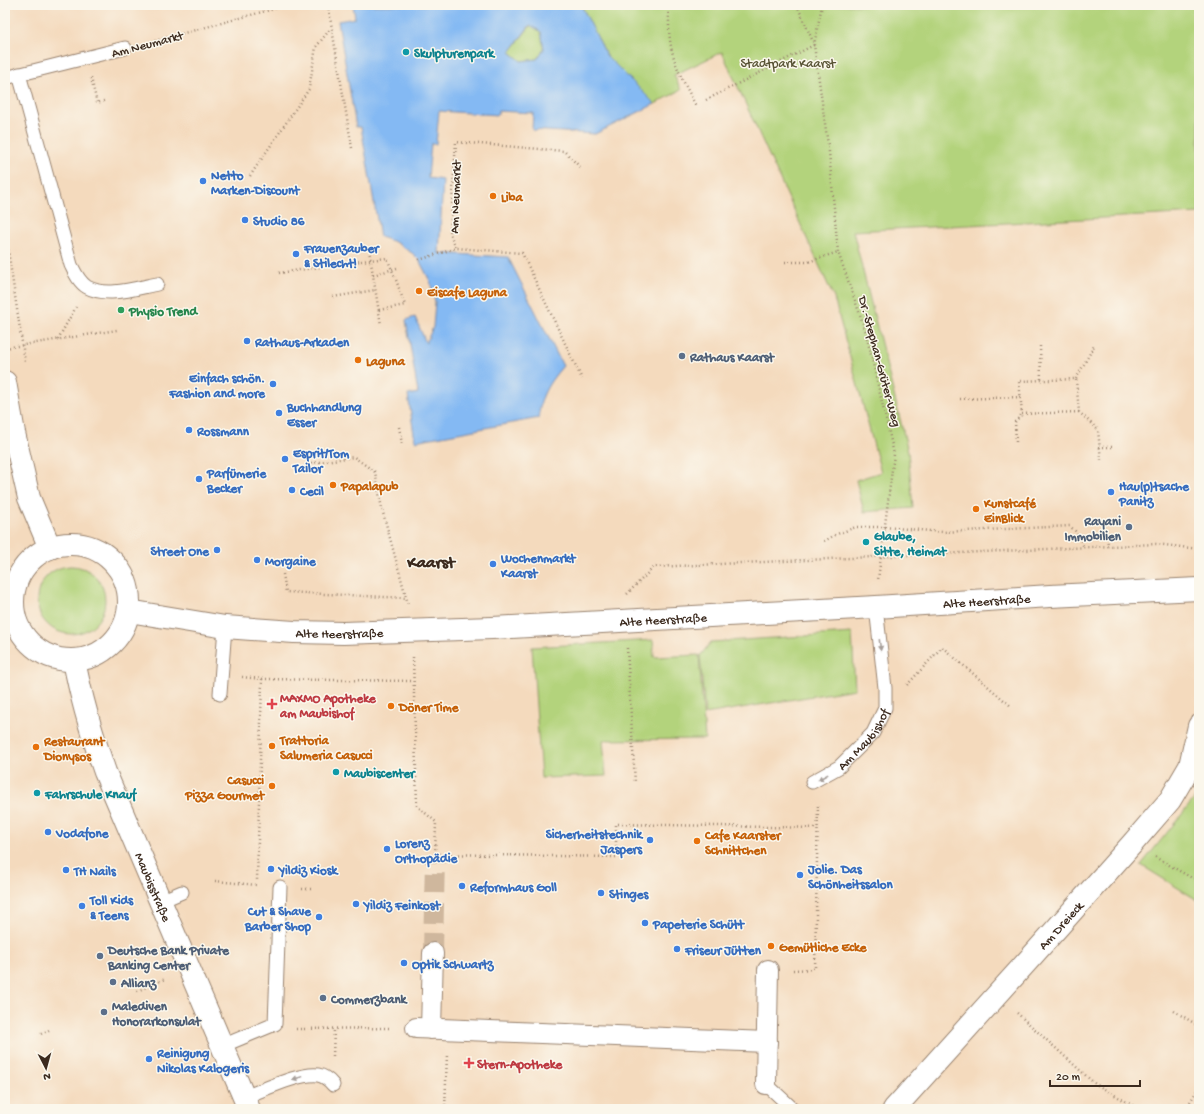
<svg xmlns="http://www.w3.org/2000/svg" width="1204" height="1114" font-family="'Gochi Hand',sans-serif">
	<style>
		.green { fill: #b3d37b; stroke: #777e4c }
		.water { fill: #84b9f3; stroke: #607288; fill-rule: evenodd }
		.lines { fill: none; stroke-linecap: round; stroke-linejoin: round }
		.pedestrian-tunnel { stroke: #cfb79d; stroke-width: 20; stroke-dasharray: 20 10; stroke-linecap: butt }
		.service-casing { stroke: #98826e; stroke-width: 15 }
		.pedestrian-casing { stroke: #98826e; stroke-width: 22 }
		.minor-casing { stroke: #98826e; stroke-width: 24 }
		.tertiary-casing { stroke: #98826e; stroke-width: 24 }
		.path { stroke: #98826e; stroke-width: 2.5; stroke-dasharray: 1 3; stroke-linecap: butt }
		.service { stroke: #fff; stroke-width: 13 }
		.pedestrian { stroke: #fff; stroke-width: 20 }
		.minor { stroke: #fff; stroke-width: 22 }
		.tertiary { stroke: #fff; stroke-width: 22 }
		.path-bridge { stroke: #98826e; stroke-width: 2.5; stroke-dasharray: 1 3; stroke-linecap: butt }
		.oneway { fill: #a79f9a }
		.culture-dot { fill: #0f9aa8; stroke: #fbf7ec; stroke-width: 1.5 }
		.shop-dot { fill: #3f7fe0; stroke: #fbf7ec; stroke-width: 1.5 }
		.food-dot { fill: #e8710a; stroke: #fbf7ec; stroke-width: 1.5 }
		.leisure-dot { fill: #2e9e5b; stroke: #fbf7ec; stroke-width: 1.5 }
		.service-dot { fill: #5c6f8a; stroke: #fbf7ec; stroke-width: 1.5 }
		.health-dot { fill: #e0444e; stroke: #fbf7ec; stroke-width: 1.5 }
		.labels { text-anchor: middle; stroke-width: 3; stroke-linejoin: round; paint-order: stroke }
		.street-label { font-size: 13px; fill: #3b2a1e; stroke: #fbf7ec }
		.culture-label { font-size: 13px; font-weight: bold; fill: #0d838f; stroke: #fbf7ec; text-anchor: start }
		.park-label { font-size: 13px; fill: #595435; stroke: #fbf7ec }
		.shop-label { font-size: 13px; font-weight: bold; fill: #366cbe; stroke: #fbf7ec; text-anchor: start }
		.food-label { font-size: 13px; font-weight: bold; fill: #c56008; stroke: #fbf7ec; text-anchor: start }
		.leisure-label { font-size: 13px; font-weight: bold; fill: #27864d; stroke: #fbf7ec; text-anchor: start }
		.service-label { font-size: 13px; font-weight: bold; fill: #4e5e75; stroke: #fbf7ec; text-anchor: start }
		.health-label { font-size: 13px; font-weight: bold; fill: #be3a42; stroke: #fbf7ec; text-anchor: start }
		.district-label { font-size: 17px; font-weight: bold; fill: #3b2a1e; stroke: #fbf7ec }
	</style>
	<rect width="100%" height="100%" fill="#fbf7ec"/>
	<filter id="ink" filterUnits="userSpaceOnUse"><feTurbulence type="fractalNoise" baseFrequency=".025" numOctaves="2"/><feDisplacementMap in="SourceGraphic" scale="8" xChannelSelector="R" yChannelSelector="G"/><feConvolveMatrix kernelMatrix="1 2 1 2 8 2 1 2 1" color-interpolation-filters="sRGB"/></filter>
	<filter id="wash" filterUnits="userSpaceOnUse"><feTurbulence type="fractalNoise" baseFrequency=".012" numOctaves="4" result="noise"/><feDisplacementMap in="SourceGraphic" scale="16" xChannelSelector="R" yChannelSelector="G"/><feGaussianBlur stdDeviation="0.9" result="paint"/><feColorMatrix in="noise" values="0 0 0 0 0 0 0 0 0 0 0 0 0 0 0 0 0 1.4 0 .05"/><feComposite in="paint" operator="in"/></filter>
	<g filter="url(#wash)">
		<rect width="100%" height="100%" fill="#f4dabd"/>
		<!-- green -->
		<g class="green">
			<polygon points="581,5 1199,5 1199,213 853,231 908,451 913,508 864,512 856,480 881,472 834,298 722,52 674,75 681,90 655,104 607,56"/>
			<polygon points="531,25 541,32 544,49 537,59 521,61 510,52"/>
			<circle cx="71" cy="600" r="34"/>
			<polygon points="852,633 855,689 705,714 700,656 711,642"/>
			<polygon points="653,640 654,657 699,655 705,739 603,740 606,776 541,778 532,647"/>
			<polygon points="1199,793 1199,901 1141,865"/>
		</g>
		<!-- water -->
		<path class="water" d="M353,5h228l26,51 48,48 -60,30 -63,-4 1,-17 -35,-2v4l-59,-4 -3,33h-5l-3,34 15,2 -4,73 69,4 55,109c-14,16 -24,31 -24,52l-124,23 -7,-46 10,-2 -12,-73 9,-3 11,26 7,-16 2,-25 -5,-21 -11,-21 -7,-7 -17,-11 -15,-5 -19,-110h-5l-18,-106 17,-3zM530,25l11,7 3,17 -7,10 -16,2 -11,-9z"/>
	</g>
	<g filter="url(#ink)">
		<g class="lines">
			<!-- pedestrian-tunnel -->
			<polyline class="pedestrian-tunnel" points="433,953 435,857"/>
			<!-- service casing -->
			<g class="service-casing">
				<g id="service">
					<path d="M19,74l52,191c4,8 8,17 16,22 20,11 49,1 70,-3"/>
					<polyline points="5,78 125,48"/>
					<polyline points="220,694 225,627"/>
					<path id="s1" d="M812,782l27,-15 34,-34 12,-25v-20l-9,-81"/>
					<polyline points="161,901 182,892"/>
					<polyline points="222,1046 275,1024 280,887"/>
					<polyline points="766,1084 793,1109"/>
					<path d="M244,1097c20,-7 54,-24 74,-22 7,1 11,5 15,10"/>
				</g>
			</g>
			<!-- pedestrian casing -->
			<g class="pedestrian-casing">
				<g id="pedestrian">
					<polyline points="416,1028 767,1042"/>
					<polyline points="431,1029 433,953"/>
					<polyline points="766,1084 768,970"/>
				</g>
			</g>
			<!-- minor casing -->
			<g class="minor-casing">
				<g id="minor">
					<polyline points="5,597 13,599"/>
					<path id="s2" d="M129,611l96,16 69,5 49,1 149,-5 384,-21 174,-11 149,-7"/>
					<path id="s3" d="M894,1109l139,-154 99,-111 38,-44 20,-34 9,-40"/>
				</g>
			</g>
			<!-- tertiary casing -->
			<g class="tertiary-casing">
				<g id="tertiary">
					<polyline points="5,382 14,433 29,498 50,548"/>
					<circle cx="71" cy="602" r="58"/>
					<path id="s4" d="M74,660c7,38 18,75 31,112l144,337"/>
				</g>
			</g>
			<!-- path -->
			<g class="path">
				<polyline points="328,5 352,148"/>
				<path d="M670,5c-2,6 -1,12 -1,19 0,33 12,53 27,82"/>
				<polyline points="797,5 814,44"/>
				<polyline points="822,5 814,45 829,152 838,252 865,329 894,454 878,580"/>
				<polyline points="147,43 288,5"/>
				<polyline points="91,78 97,103 104,101"/>
				<polyline points="706,100 814,45"/>
				<polyline points="580,167 564,151 456,142 450,234 456,248 522,253 582,379"/>
				<polyline points="250,176 309,89 316,47 331,28"/>
				<polyline points="5,230 25,362"/>
				<polyline points="369,250 381,325"/>
				<polyline points="419,260 456,248"/>
				<polyline points="785,262 808,262 838,252"/>
				<polyline points="279,273 361,261"/>
				<polyline points="373,275 397,268"/>
				<polyline points="333,297 375,290"/>
				<polyline points="379,310 405,305 395,277"/>
				<polyline points="58,339 76,307"/>
				<polyline points="1040,346 1041,380"/>
				<polyline points="5,348 117,330"/>
				<polyline points="1076,379 1095,344"/>
				<polyline points="960,399 1021,397"/>
				<polyline points="1079,412 1022,414 1019,381 1076,379 1079,412 1098,430 1101,460"/>
				<polyline points="399,427 402,444"/>
				<polyline points="1016,442 1015,422 1022,414"/>
				<polyline points="1099,447 1112,447"/>
				<polyline points="311,463 354,457 375,472 382,509 408,604"/>
				<polyline points="1107,534 1108,546"/>
				<polyline points="824,541 837,534 856,527 884,527 943,532 1070,526 1075,531 1084,547"/>
				<polyline points="283,574 286,592 406,598"/>
				<polyline points="627,594 654,567 1156,544 1199,549"/>
				<polyline points="627,648 635,783"/>
				<polyline points="413,657 417,806 436,822 435,857"/>
				<polyline points="242,677 262,679 257,881"/>
				<polyline points="262,679 414,681"/>
				<polyline points="907,685 942,647 1012,707"/>
				<polyline points="435,854 616,857 616,824 818,828"/>
				<polyline points="1155,857 1192,878 1199,880"/>
				<polyline points="215,881 257,885"/>
				<polyline points="302,889 312,889"/>
				<polyline points="793,970 815,969 818,804"/>
				<polyline points="137,991 165,979"/>
				<polyline points="1174,1011 1199,1026"/>
				<polyline points="1017,1013 1094,1083 1139,1109"/>
				<polyline points="296,1029 391,1028"/>
				<polyline points="41,1034 49,1030"/>
				<polyline points="333,1056 334,1029"/>
				<polyline points="445,1109 447,1054"/>
				<polyline points="1186,1109 1199,1087"/>
			</g>
			<!-- service -->
			<use href="#service" class="service"/>
			<!-- pedestrian -->
			<use href="#pedestrian" class="pedestrian"/>
			<!-- minor -->
			<use href="#minor" class="minor"/>
			<!-- tertiary -->
			<use href="#tertiary" class="tertiary"/>
			<!-- path-bridge -->
			<polyline class="path-bridge" points="361,261 387,258 395,277"/>
		</g>
		<!-- one-way arrows -->
		<defs><path id="oneway-solid" d="M-6-.8H1V-3.2L6.5 0L1 3.2V.8H-6Z"/></defs>
		<g class="oneway">
			<use href="#oneway-solid" transform="translate(880 645) rotate(83)"/>
			<use href="#oneway-solid" transform="translate(823 777) rotate(151)"/>
			<use href="#oneway-solid" transform="translate(298 1078) rotate(164)"/>
		</g>
	</g>
	<!-- markers -->
	<g class="culture-dot">
		<circle cx="406" cy="52" r="4"/>
		<circle cx="866" cy="542" r="4"/>
		<circle cx="336" cy="772" r="4"/>
		<circle cx="37" cy="793" r="4"/>
	</g>
	<g class="shop-dot">
		<circle cx="203" cy="181" r="4"/>
		<circle cx="245" cy="220" r="4"/>
		<circle cx="296" cy="254" r="4"/>
		<circle cx="247" cy="341" r="4"/>
		<circle cx="273" cy="384" r="4"/>
		<circle cx="279" cy="413" r="4"/>
		<circle cx="189" cy="430" r="4"/>
		<circle cx="285" cy="459" r="4"/>
		<circle cx="199" cy="479" r="4"/>
		<circle cx="292" cy="490" r="4"/>
		<circle cx="1111" cy="492" r="4"/>
		<circle cx="217" cy="550" r="4"/>
		<circle cx="257" cy="560" r="4"/>
		<circle cx="493" cy="564" r="4"/>
		<circle cx="48" cy="832" r="4"/>
		<circle cx="650" cy="840" r="4"/>
		<circle cx="387" cy="849" r="4"/>
		<circle cx="271" cy="869" r="4"/>
		<circle cx="66" cy="870" r="4"/>
		<circle cx="800" cy="875" r="4"/>
		<circle cx="462" cy="886" r="4"/>
		<circle cx="601" cy="893" r="4"/>
		<circle cx="356" cy="904" r="4"/>
		<circle cx="82" cy="906" r="4"/>
		<circle cx="319" cy="917" r="4"/>
		<circle cx="645" cy="923" r="4"/>
		<circle cx="677" cy="949" r="4"/>
		<circle cx="404" cy="963" r="4"/>
		<circle cx="149" cy="1059" r="4"/>
	</g>
	<g class="food-dot">
		<circle cx="493" cy="196" r="4"/>
		<circle cx="419" cy="291" r="4"/>
		<circle cx="358" cy="360" r="4"/>
		<circle cx="333" cy="485" r="4"/>
		<circle cx="976" cy="509" r="4"/>
		<circle cx="391" cy="706" r="4"/>
		<circle cx="272" cy="746" r="4"/>
		<circle cx="36" cy="747" r="4"/>
		<circle cx="272" cy="786" r="4"/>
		<circle cx="697" cy="841" r="4"/>
		<circle cx="771" cy="946" r="4"/>
	</g>
	<circle class="leisure-dot" cx="121" cy="310" r="4"/>
	<g class="service-dot">
		<circle cx="682" cy="356" r="4"/>
		<circle cx="1129" cy="527" r="4"/>
		<circle cx="100" cy="956" r="4"/>
		<circle cx="113" cy="982" r="4"/>
		<circle cx="323" cy="998" r="4"/>
		<circle cx="104" cy="1012" r="4"/>
	</g>
	<g class="health-dot">
		<path d="M270 698h4v4h4v4h-4v4h-4v-4h-4v-4h4z"/>
		<path d="M467 1057h4v4h4v4h-4v4h-4v-4h-4v-4h4z"/>
	</g>
	<g class="labels">
		<!-- street labels -->
		<g class="street-label">
			<text transform="translate(147 43) rotate(-15)" y="5">Am Neumarkt</text>
			<text transform="translate(454 197) rotate(-88)" y="5">Am Neumarkt</text>
			<text transform="translate(881 361) rotate(75)" y="5">Dr.-Stephan-Grüter-Weg</text>
			<text dy="5" stroke="none"><textPath href="#s2" startOffset="860">Alte Heerstraße</textPath></text>
			<text dy="5" stroke="none"><textPath href="#s2" startOffset="536">Alte Heerstraße</textPath></text>
			<text dy="5" stroke="none"><textPath href="#s2" startOffset="212">Alte Heerstraße</textPath></text>
			<text dy="5" stroke="none"><textPath href="#s1" startOffset="68">Am Maubishof</textPath></text>
			<text dy="5" stroke="none"><textPath href="#s4" startOffset="241">Maubisstraße</textPath></text>
			<text dy="5" stroke="none"><textPath href="#s3" startOffset="248">Am Dreieck</textPath></text>
		</g>
		<!-- culture labels -->
		<g class="culture-label">
			<text x="414" y="57">Skulpturenpark</text>
			<text x="874" y="540">Glaube,<tspan x="874" dy="15">Sitte, Heimat</tspan></text>
			<text x="344" y="777">Maubiscenter</text>
			<text x="45" y="798">Fahrschule Knauf</text>
		</g>
		<!-- park labels -->
		<g class="park-label">
			<text x="788" y="67">Stadtpark Kaarst</text>
		</g>
		<!-- shop labels -->
		<g class="shop-label">
			<text x="211" y="179">Netto<tspan x="211" dy="15">Marken-Discount</tspan></text>
			<text x="253" y="225">Studio 86</text>
			<text x="304" y="252">Frauenzauber<tspan x="304" dy="15">&amp; Stilecht!</tspan></text>
			<text x="255" y="346">Rathaus-Arkaden</text>
			<text x="265" y="382" text-anchor="end">Einfach schön.<tspan x="265" dy="15">Fashion and more</tspan></text>
			<text x="287" y="411">Buchhandlung<tspan x="287" dy="15">Esser</tspan></text>
			<text x="197" y="435">Rossmann</text>
			<text x="293" y="457">Esprit/Tom<tspan x="293" dy="15">Tailor</tspan></text>
			<text x="207" y="477">Parfümerie<tspan x="207" dy="15">Becker</tspan></text>
			<text x="1119" y="490">Hau(p)tsache<tspan x="1119" dy="15">Panitz</tspan></text>
			<text x="300" y="495">Cecil</text>
			<text x="209" y="555" text-anchor="end">Street One</text>
			<text x="501" y="562">Wochenmarkt<tspan x="501" dy="15">Kaarst</tspan></text>
			<text x="265" y="565">Morgaine</text>
			<text x="56" y="837">Vodafone</text>
			<text x="642" y="838" text-anchor="end">Sicherheitstechnik<tspan x="642" dy="15">Jaspers</tspan></text>
			<text x="395" y="847">Lorenz<tspan x="395" dy="15">Orthopädie</tspan></text>
			<text x="808" y="873">Jolie. Das<tspan x="808" dy="15">Schönheitssalon</tspan></text>
			<text x="279" y="874">Yildiz Kiosk</text>
			<text x="74" y="875">TH Nails</text>
			<text x="470" y="891">Reformhaus Goll</text>
			<text x="609" y="898">Stinges</text>
			<text x="90" y="904">Toll Kids<tspan x="90" dy="15">&amp; Teens</tspan></text>
			<text x="364" y="909">Yildiz Feinkost</text>
			<text x="311" y="915" text-anchor="end">Cut &amp; Shave<tspan x="311" dy="15">Barber Shop</tspan></text>
			<text x="653" y="928">Papeterie Schütt</text>
			<text x="685" y="954">Friseur Jütten</text>
			<text x="412" y="968">Optik Schwartz</text>
			<text x="157" y="1057">Reinigung<tspan x="157" dy="15">Nikolas Kalogeris</tspan></text>
		</g>
		<!-- food labels -->
		<g class="food-label">
			<text x="501" y="201">Liba</text>
			<text x="427" y="296">Eiscafe Laguna</text>
			<text x="366" y="365">Laguna</text>
			<text x="341" y="490">Papalapub</text>
			<text x="984" y="507">Kunstcafé<tspan x="984" dy="15">EinBlick</tspan></text>
			<text x="399" y="711">Döner Time</text>
			<text x="280" y="744">Trattoria<tspan x="280" dy="15">Salumeria Casucci</tspan></text>
			<text x="44" y="745">Restaurant<tspan x="44" dy="15">Dionysos</tspan></text>
			<text x="264" y="784" text-anchor="end">Casucci<tspan x="264" dy="15">Pizza Gourmet</tspan></text>
			<text x="705" y="839">Cafe Kaarster<tspan x="705" dy="15">Schnittchen</tspan></text>
			<text x="779" y="951">Gemütliche Ecke</text>
		</g>
		<!-- leisure labels -->
		<g class="leisure-label">
			<text x="129" y="315">Physio Trend</text>
		</g>
		<!-- service labels -->
		<g class="service-label">
			<text x="690" y="361">Rathaus Kaarst</text>
			<text x="1121" y="525" text-anchor="end">Rayani<tspan x="1121" dy="15">Immobilien</tspan></text>
			<text x="108" y="954">Deutsche Bank Private<tspan x="108" dy="15">Banking Center</tspan></text>
			<text x="121" y="987">Allianz</text>
			<text x="331" y="1003">Commerzbank</text>
			<text x="112" y="1010">Malediven<tspan x="112" dy="15">Honorarkonsulat</tspan></text>
		</g>
		<!-- health labels -->
		<g class="health-label">
			<text x="280" y="702">MAXMO Apotheke<tspan x="280" dy="15">am Maubishof</tspan></text>
			<text x="477" y="1068">Stern-Apotheke</text>
		</g>
		<!-- district labels -->
		<g class="district-label">
			<text x="431" y="567">Kaarst</text>
		</g>
	</g>
	<!-- margin -->
	<rect width="1204" height="1114" fill="none" stroke="#fbf7ec" stroke-width="20"/>
	<!-- north arrow -->
	<g transform="translate(46 1068) rotate(174)" stroke="#fbf7ec" stroke-width="3" paint-order="stroke">
	<path d="M0-3L7 15L0 10L-7 15Z" fill="#3b2a1e"/>
	<text y="-6" font-size="11" font-weight="bold" text-anchor="middle" fill="#3b2a1e">N</text>
	</g>
	<!-- scale -->
	<path d="M1050 1080v6h90v-6" fill="none" stroke="#3b2a1e" stroke-width="2"/>
	<text x="1056" y="1080" font-size="12" fill="#3b2a1e" stroke="#fbf7ec" stroke-width="3" paint-order="stroke">20 m</text>
</svg>
